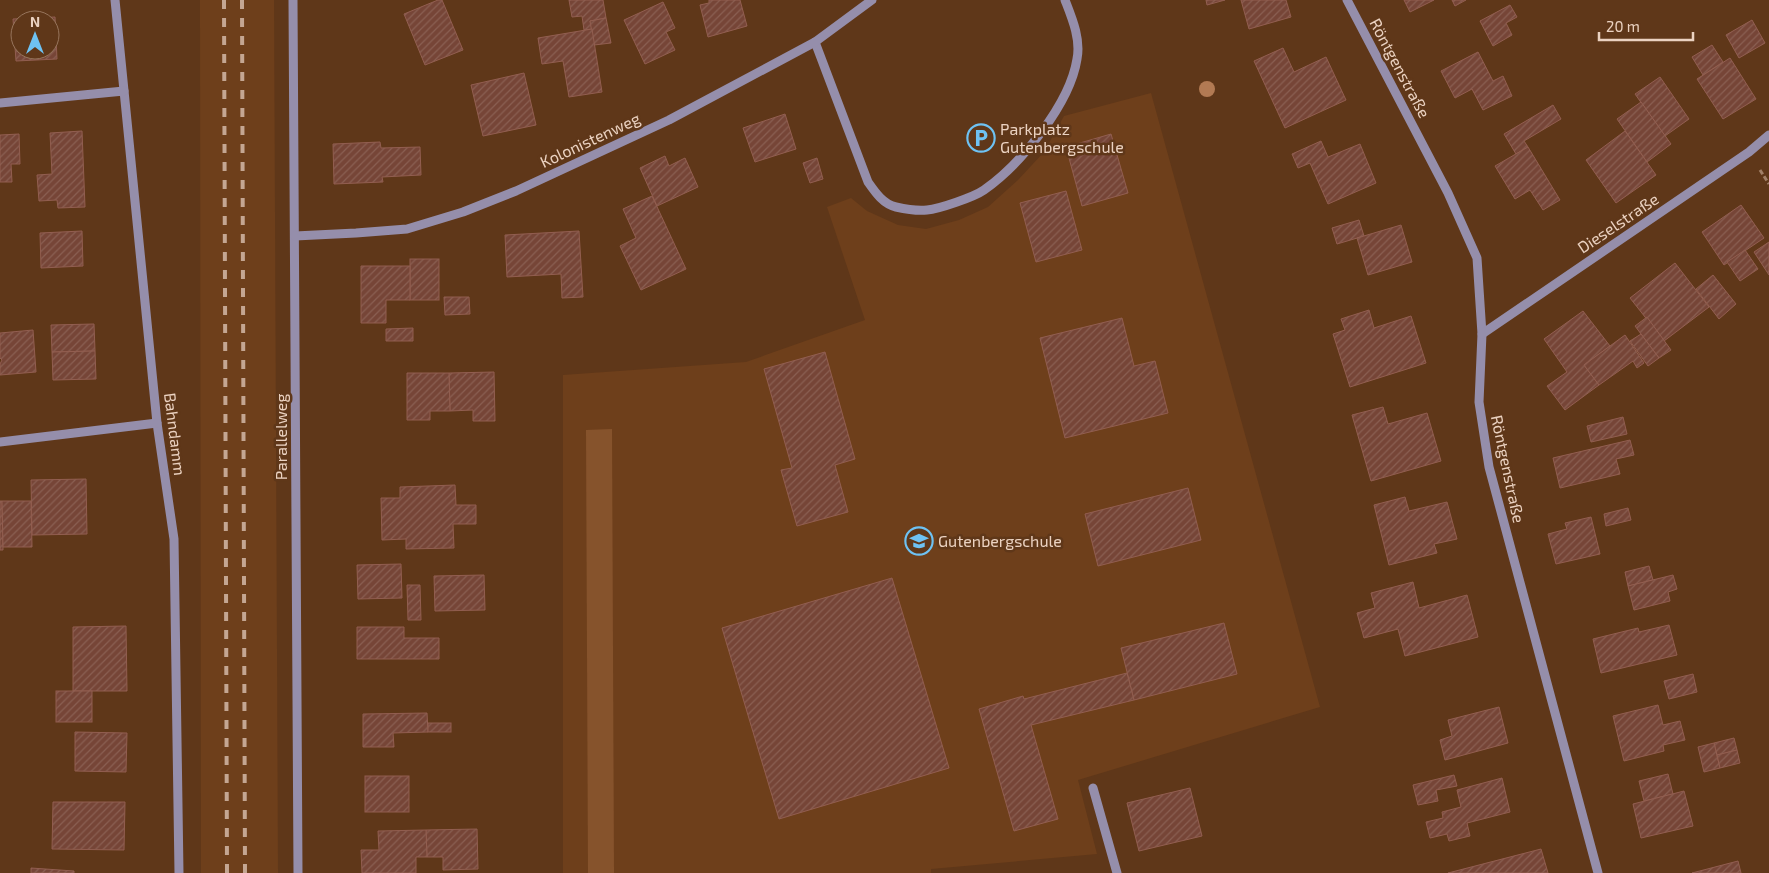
<svg xmlns="http://www.w3.org/2000/svg" width="1769" height="873" font-family="'Exo 2',sans-serif">
	<style>
		.built { fill: #6e3f1b }
		.grass { fill: #86532c }
		.building { fill: url(#building-hatch); stroke: #925e50; fill-rule: evenodd }
		.lines { fill: none; stroke-linecap: round; stroke-linejoin: round }
		.path { stroke: #a18068; stroke-width: 3; stroke-dasharray: 5 2.5; stroke-linecap: butt }
		.minor { stroke: #958eab; stroke-width: 9 }
		.rail { stroke: #c4a692; stroke-width: 4; stroke-dasharray: 9 9; stroke-linecap: butt }
		.tree { fill: #b27a53 }
		.labels { text-anchor: middle; stroke-width: 5; stroke-linejoin: round; paint-order: stroke }
		.street-label { font-size: 16px; fill: #ebd2c1; stroke: #5f3719 }
		.poi-label { font-size: 16px; fill: #ebd2c1; stroke: #5f3719; text-anchor: start }
	</style>
	<defs>
		<pattern id="building-hatch" width="6" height="6" patternUnits="userSpaceOnUse" patternTransform="scale(1.25)"><rect width="6" height="6" fill="#764537"/><path d="M-1 1l2-2M0 6l6-6M5 7l2-2" fill="none" stroke="#8a5f52"/></pattern>
	</defs>
	<rect width="100%" height="100%" fill="#5f3719"/>
	<!-- built -->
	<g class="built">
		<polygon points="200,0 274,0 278,873 201,873"/>
		<polygon points="1151,93 1320,707 1078,780 1097,854 931,869 931,873 563,873 563,375 746,362 865,320 827,207 851,198 867,211 898,225 926,229 959,220 988,207 1018,180 1044,152 1064,116"/>
	</g>
	<!-- grass -->
	<polygon class="grass" points="612,429 614,873 588,873 586,430"/>
	<!-- building -->
	<g class="building">
		<polygon points="438,0 442,0 463,50 425,65 404,14"/>
		<polygon points="569,0 603,0 606,18 590,21 592,29 584,30 582,16 572,17"/>
		<polygon points="709,0 740,0 747,26 708,37 700,5 709,3"/>
		<polygon points="1206,0 1225,0 1207,5"/>
		<polygon points="1241,0 1286,0 1291,17 1249,29"/>
		<polygon points="1404,0 1434,0 1410,12"/>
		<polygon points="1452,0 1466,0 1455,6"/>
		<polygon points="663,2 675,28 666,32 675,50 645,64 624,20"/>
		<polygon points="1510,5 1517,17 1506,23 1512,35 1493,46 1480,21"/>
		<path d="M55,17l2,42 -41,2 -3,-42zM20,20h30v30h-30z"/>
		<polygon points="606,18 611,43 594,45 590,21"/>
		<polygon points="1752,20 1765,43 1739,58 1726,35"/>
		<polygon points="592,29 602,92 569,97 563,61 542,64 538,38"/>
		<polygon points="1712,45 1723,62 1703,75 1692,57"/>
		<polygon points="1283,48 1294,72 1326,57 1346,100 1285,128 1254,61"/>
		<polygon points="1478,52 1493,81 1503,76 1512,96 1483,110 1472,89 1455,98 1441,71"/>
		<polygon points="1730,58 1756,99 1723,119 1697,79"/>
		<polygon points="524,73 536,125 483,136 471,85"/>
		<polygon points="1660,77 1689,119 1665,136 1635,94"/>
		<polygon points="1641,102 1671,144 1647,162 1617,119"/>
		<polygon points="1553,105 1561,119 1524,141 1528,147 1516,154 1504,134"/>
		<polygon points="785,114 796,149 755,162 743,128"/>
		<polygon points="82,131 85,207 58,208 57,200 39,201 37,175 52,174 50,133"/>
		<polygon points="1625,131 1656,175 1616,203 1586,160"/>
		<polygon points="19,134 20,164 11,164 12,182 0,182 0,135"/>
		<polygon points="1111,134 1128,193 1082,206 1066,147"/>
		<polygon points="1321,141 1328,157 1360,144 1376,183 1328,204 1310,163 1298,168 1292,154"/>
		<polygon points="380,142 381,148 420,147 421,175 382,177 383,182 334,184 333,144"/>
		<polygon points="1528,147 1560,200 1543,210 1530,190 1515,199 1495,166"/>
		<polygon points="665,156 669,166 685,158 698,187 657,206 640,168"/>
		<polygon points="817,158 823,179 810,183 803,163"/>
		<polygon points="1066,191 1082,250 1036,262 1020,203"/>
		<polygon points="652,196 686,269 641,290 620,246 636,238 623,209"/>
		<polygon points="1741,205 1764,238 1724,265 1702,232"/>
		<polygon points="1359,220 1364,236 1337,244 1332,228"/>
		<polygon points="1401,225 1412,262 1368,275 1357,238"/>
		<polygon points="82,231 83,266 41,268 40,233"/>
		<polygon points="579,231 583,297 562,298 561,274 507,277 505,235"/>
		<polygon points="1769,242 1769,275 1754,252"/>
		<polygon points="1745,250 1758,269 1740,281 1727,262"/>
		<rect x="410" y="259" width="29" height="41"/>
		<polygon points="1675,263 1709,307 1664,341 1630,298"/>
		<polygon points="361,266 410,266 410,300 386,300 386,323 361,323"/>
		<polygon points="1713,275 1736,304 1719,319 1696,289"/>
		<polygon points="444,297 469,297 470,314 445,315"/>
		<polygon points="1369,310 1374,328 1411,316 1426,363 1350,387 1333,334 1345,330 1341,319"/>
		<polygon points="1583,311 1610,346 1584,365 1599,385 1565,410 1547,386 1567,372 1544,339"/>
		<polygon points="1647,317 1671,350 1659,358 1635,326"/>
		<polygon points="1122,318 1134,366 1155,361 1168,413 1065,438 1040,338"/>
		<polygon points="94,324 95,351 52,352 51,325"/>
		<polygon points="413,328 413,341 386,341 386,329"/>
		<polygon points="33,330 36,372 0,375 0,364 2,360 0,358 0,333"/>
		<polygon points="1641,334 1659,358 1648,366 1630,341"/>
		<polygon points="1625,335 1644,363 1637,368 1633,361 1599,385 1584,365"/>
		<polygon points="95,351 96,379 53,380 52,352"/>
		<polygon points="825,352 855,459 835,465 848,512 797,526 781,470 792,468 764,369"/>
		<polygon points="494,372 495,421 473,421 473,410 450,411 449,373"/>
		<polygon points="407,373 449,373 450,411 430,411 430,420 407,420"/>
		<polygon points="1383,407 1388,424 1427,413 1441,461 1371,481 1352,415"/>
		<polygon points="1623,417 1627,434 1591,442 1587,426"/>
		<polygon points="1630,440 1634,455 1616,459 1620,474 1560,488 1553,458"/>
		<polygon points="86,479 87,534 32,535 31,480"/>
		<polygon points="455,485 456,505 476,505 476,524 453,524 454,548 406,549 406,539 382,540 381,498 400,498 400,487"/>
		<polygon points="1188,488 1201,540 1098,566 1085,514"/>
		<polygon points="1405,497 1409,511 1447,502 1457,539 1434,544 1437,553 1389,565 1374,505"/>
		<polygon points="0,501 2,501 3,550 0,550"/>
		<polygon points="2,501 31,501 32,547 3,547"/>
		<polygon points="1628,508 1631,520 1606,526 1604,514"/>
		<polygon points="1591,517 1600,554 1556,564 1548,534 1567,529 1565,523"/>
		<polygon points="401,564 402,598 358,599 357,565"/>
		<polygon points="1649,566 1653,580 1628,586 1625,572"/>
		<polygon points="484,575 485,610 435,611 434,576"/>
		<polygon points="1673,575 1677,589 1668,592 1670,601 1634,610 1628,586"/>
		<polygon points="892,578 949,768 779,819 722,628"/>
		<polygon points="1413,582 1419,608 1467,595 1478,637 1405,656 1398,629 1364,638 1357,613 1375,608 1371,593"/>
		<polygon points="407,585 420,585 421,620 408,620"/>
		<polygon points="1224,623 1237,674 1134,700 1121,648"/>
		<polygon points="1669,625 1677,655 1601,673 1593,639 1638,628 1639,632"/>
		<polygon points="126,626 127,691 73,691 73,627"/>
		<polygon points="357,627 404,627 404,638 439,638 439,659 357,659"/>
		<polygon points="1127,673 1134,700 1031,725 1058,819 1014,831 979,709 1023,696 1024,699"/>
		<polygon points="1693,674 1697,692 1669,699 1664,681"/>
		<rect x="56" y="691" width="36" height="31"/>
		<polygon points="1658,705 1663,725 1680,721 1685,740 1663,745 1664,751 1624,761 1613,716"/>
		<polygon points="1499,707 1508,743 1445,760 1440,740 1452,736 1448,720"/>
		<polygon points="427,713 428,732 393,733 394,747 363,747 363,714"/>
		<rect x="428" y="723" width="23" height="9"/>
		<polygon points="75,732 127,733 126,772 75,771"/>
		<polygon points="1734,738 1737,750 1717,755 1714,743"/>
		<polygon points="1714,743 1720,768 1704,772 1698,747"/>
		<polygon points="1737,750 1740,763 1720,768 1717,755"/>
		<polygon points="1668,774 1673,794 1644,801 1639,781"/>
		<polygon points="1454,775 1457,786 1436,790 1438,801 1418,805 1413,785"/>
		<rect x="365" y="776" width="44" height="36"/>
		<polygon points="1502,778 1510,812 1467,823 1470,836 1449,841 1447,834 1430,838 1426,822 1443,818 1442,812 1461,807 1457,790"/>
		<polygon points="1190,788 1202,836 1139,851 1127,803"/>
		<polygon points="1684,791 1693,826 1641,838 1633,804"/>
		<polygon points="53,802 125,802 124,850 52,849"/>
		<polygon points="477,829 478,869 443,870 443,857 427,857 426,830"/>
		<polygon points="426,830 427,857 416,857 416,873 362,873 361,850 379,850 378,831"/>
		<polygon points="1541,849 1548,873 1448,873"/>
		<polygon points="1738,861 1741,873 1692,873"/>
		<polygon points="31,868 74,871 74,873 31,873"/>
	</g>
	<g class="lines">
		<!-- path -->
		<polyline class="path" points="1760,170 1769,184"/>
		<!-- minor -->
		<g class="minor">
			<polyline points="115,0 157,423 174,539 179,873"/>
			<polyline points="293,0 298,873"/>
			<polyline points="1347,0 1448,193 1477,258 1482,334 1479,402 1489,467 1598,873"/>
			<path d="M815,42l53,140c7,10 15,22 28,25 9,2 22,4 31,3 12,-1 47,-13 57,-20 37,-26 86,-86 93,-131 4,-20 -5,-41 -12,-59"/>
			<polyline points="0,103 124,91"/>
			<polyline points="295,236 356,233 407,229 463,212 516,191 669,120 815,42 872,0"/>
			<polyline points="1482,334 1749,152 1769,135"/>
			<polyline points="0,442 157,423"/>
			<polyline points="1093,788 1117,873"/>
		</g>
		<!-- rail -->
		<g class="rail">
			<polyline points="224,0 227,873"/>
			<polyline points="242,0 245,873"/>
		</g>
	</g>
	<!-- trees -->
	<circle class="tree" cx="1207" cy="89" r="8"/>
	<!-- icons -->
	<defs>
		<g id="parking-ring" transform="scale(1.4375)"><circle r="9.5" fill="#5f3719" stroke="#6ec2f3" stroke-width="1.5"/><path d="M-3.5-5.5H1a3.5 3.5 0 0 1 0 7H-1V5.5H-3.5ZM-1-3.4V-.6H.8a1.4 1.4 0 0 0 0-2.8Z" fill="#6ec2f3"/></g>
		<g id="school-ring" transform="scale(1.4375)"><circle r="9.5" fill="#5f3719" stroke="#6ec2f3" stroke-width="1.5"/><path d="M0-5L7-2L0 1L-7-2ZM-4 1L0 2.5L4 1V4Q0 6-4 4Z" fill="#6ec2f3"/></g>
	</defs>
	<g fill-rule="evenodd">
		<use href="#parking-ring" x="981" y="138"/>
		<use href="#school-ring" x="919" y="541"/>
	</g>
	<g class="labels">
		<!-- street labels -->
		<g class="street-label">
			<text transform="translate(1400 68) rotate(62)" y="6">Röntgenstraße</text>
			<text transform="translate(590 140) rotate(-25)" y="6">Kolonistenweg</text>
			<text transform="translate(1618 223) rotate(-34)" y="6">Dieselstraße</text>
			<text transform="translate(175 434) rotate(83)" y="6">Bahndamm</text>
			<text transform="translate(281 437) rotate(-90)" y="6">Parallelweg</text>
			<text transform="translate(1508 469) rotate(78)" y="6">Röntgenstraße</text>
		</g>
		<!-- poi labels -->
		<g class="poi-label">
			<text x="1000" y="135">Parkplatz<tspan x="1000" dy="18">Gutenbergschule</tspan></text>
			<text x="938" y="547">Gutenbergschule</text>
		</g>
	</g>
	<!-- north arrow -->
	<g transform="translate(35 35)"><circle r="24" fill="#5f3719" stroke="#97755c"/>
	<path d="M0-4L9 19L0 12L-9 19Z" fill="#6ec2f3"/>
	<text y="-8" font-size="14" font-weight="bold" text-anchor="middle" fill="#ebd2c1">N</text>
	</g>
	<!-- scale -->
	<path d="M1599 32v8h94v-8" fill="none" stroke="#ebd2c1" stroke-width="2.5"/>
	<text x="1606" y="32" font-size="15" fill="#ebd2c1" stroke="#5f3719" stroke-width="4" paint-order="stroke">20 m</text>
</svg>
